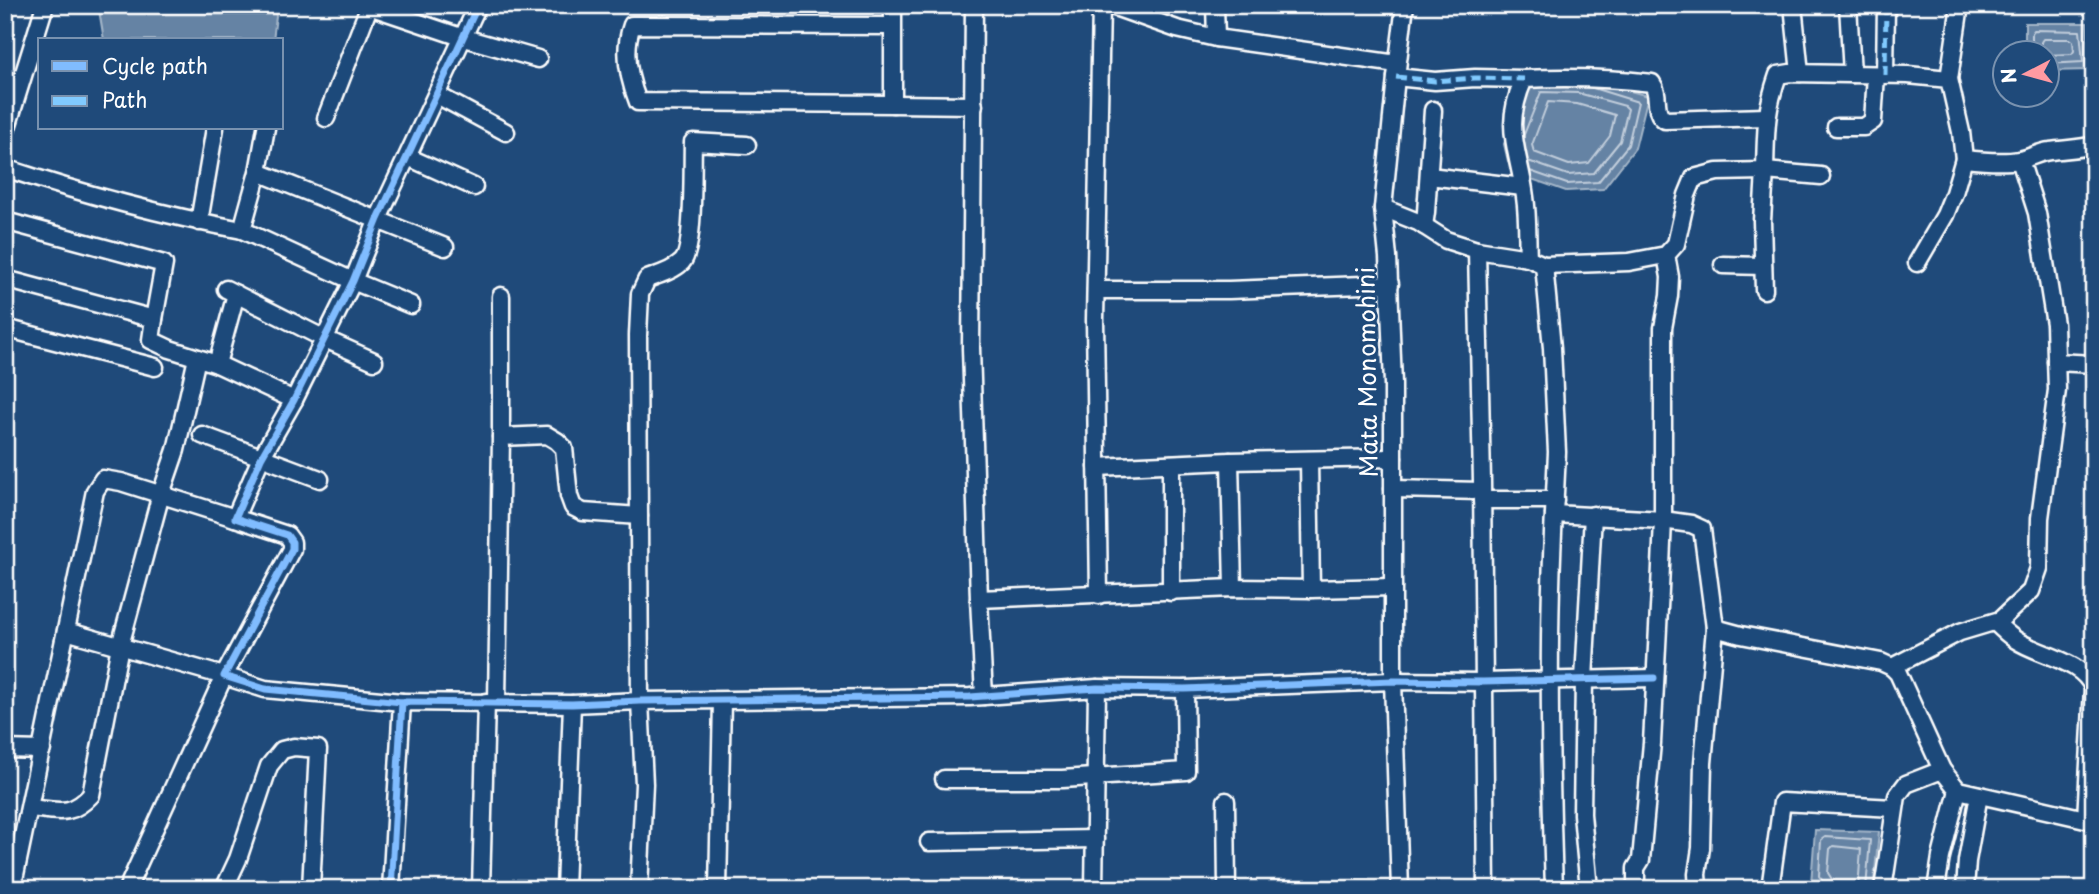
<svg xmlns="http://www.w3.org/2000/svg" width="2099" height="894" font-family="'Playpen Sans',sans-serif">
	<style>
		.water { fill: #6583a4; stroke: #a3b5c8; stroke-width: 2 }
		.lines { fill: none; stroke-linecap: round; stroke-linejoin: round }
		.shore { stroke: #c1cddb; stroke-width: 2 }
		.minor-casing { stroke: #fff; stroke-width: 21 }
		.minor { stroke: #1f4a7a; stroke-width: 16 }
		.quiet { stroke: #80caff; stroke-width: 5; stroke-dasharray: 10 5; stroke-linecap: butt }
		.cycleway-casing { stroke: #1f4a7a; stroke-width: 11 }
		.cycleway { stroke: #80bcff; stroke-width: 7 }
		.labels { text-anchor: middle; stroke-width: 5; stroke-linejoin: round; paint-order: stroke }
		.street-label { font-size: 24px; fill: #fff; stroke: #1f4a7a }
	</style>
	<rect width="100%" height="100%" fill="#1f4a7a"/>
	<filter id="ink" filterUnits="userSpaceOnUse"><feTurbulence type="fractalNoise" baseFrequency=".0143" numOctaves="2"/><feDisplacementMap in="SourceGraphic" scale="14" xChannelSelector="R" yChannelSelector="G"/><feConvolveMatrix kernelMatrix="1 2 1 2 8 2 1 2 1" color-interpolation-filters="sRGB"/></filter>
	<g filter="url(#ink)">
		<!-- water -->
		<g class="water">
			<polygon points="104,5 273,5 276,16 273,40 104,40 99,10"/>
			<polygon points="2025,23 2087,23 2091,70 2047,71 2046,52 2025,52"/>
			<polygon points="1529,75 1581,77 1648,96 1635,148 1603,189 1566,191 1517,174 1508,161 1504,144"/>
			<polygon points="1815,830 1879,832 1873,889 1837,889 1811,884"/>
		</g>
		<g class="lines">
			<!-- shore -->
			<g class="shore">
				<polyline points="2032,52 2032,33 2034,30 2080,31 2083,62 2046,64"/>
				<polyline points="2041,52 2041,42 2043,39 2070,39 2073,41 2074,51 2072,54 2046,55"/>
				<polygon points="1548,102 1577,104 1615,115 1610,136 1589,163 1569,165 1534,152 1532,145"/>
				<polyline points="1523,137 1541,92 1578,93 1625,106 1628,109 1620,141 1594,173 1568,175 1528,161"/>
				<polyline points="1530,171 1567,184 1598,182 1628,145 1638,102 1593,88"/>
				<polyline points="1825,889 1824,883 1819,876 1821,840 1825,837 1870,840 1866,889"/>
				<polyline points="1834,889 1833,881 1828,873 1830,849 1833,846 1861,849 1858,889"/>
			</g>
			<!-- minor casing -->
			<g class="minor-casing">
				<g id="minor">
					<polyline points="366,5 461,37 538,59"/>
					<path d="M893,5v99l-255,-2c-10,-25 -15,-52 -6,-77l261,1"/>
					<polyline points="974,5 971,348 979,599"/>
					<polyline points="1109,5 1177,29 1216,38 1397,64"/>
					<polyline points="1215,5 1216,38"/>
					<polyline points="1793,5 1800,73"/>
					<polyline points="1848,5 1852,74"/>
					<polyline points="1885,75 1886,5"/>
					<polyline points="1396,77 1435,81 1475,78 1524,79"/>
					<polyline points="1949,79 1960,5"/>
					<polyline points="437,95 506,132"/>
					<polyline points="893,104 974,105"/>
					<polyline points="326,118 369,7"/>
					<polyline points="1836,127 1864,127 1873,121 1876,75"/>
					<polyline points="5,134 45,5"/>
					<polyline points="408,157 474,187"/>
					<path d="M5,168c78,26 157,47 237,62l16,-58 8,-44"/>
					<polyline points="258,172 445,247"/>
					<polyline points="1429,176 1523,187"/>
					<path d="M1383,208l35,14 28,18 31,10 51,8 16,7 85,-3 37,-7 10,-11 11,-49 7,-17 23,-6 48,-1c1,-38 0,-59 13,-96l12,-2 118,2 41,4 12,53 3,27c18,2 38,4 55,1 11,-2 20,-8 31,-9 15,-2 29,-2 44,-6"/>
					<polyline points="5,221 164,264 154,319 5,279"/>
					<polyline points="199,222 215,128"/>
					<polyline points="1424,226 1426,212 1433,110"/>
					<polyline points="242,230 353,281 411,305"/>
					<polyline points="1477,250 1482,481 1486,889"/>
					<path d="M1528,258c-1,-20 0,-41 -3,-61 -6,-48 -23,-68 -1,-118 43,-2 85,-1 128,4 9,12 0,28 13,37l101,-3"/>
					<polyline points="1917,263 1945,215 1954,193 1964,159"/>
					<polyline points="1544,265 1552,348 1557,452 1554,514 1663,520 1691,524 1702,529 1715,628 1703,763 1701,848 1697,874 1698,889"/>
					<polyline points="1723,265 1763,266"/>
					<polyline points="226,289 325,339 374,361"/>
					<polyline points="1096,290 1229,290 1390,284"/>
					<polyline points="1764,290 1762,221 1765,171 1821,176"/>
					<polyline points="154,319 151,340 170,349 217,364 294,400"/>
					<polyline points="5,328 155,367"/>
					<polyline points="2056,362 2094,364"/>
					<polyline points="217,364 236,294"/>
					<polyline points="202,435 320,479"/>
					<polyline points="501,437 501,296"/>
					<polyline points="1309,460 1311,589"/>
					<polyline points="1230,461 1233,588"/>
					<polyline points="1097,467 1230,461 1393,458"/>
					<polyline points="1393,489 1482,491"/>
					<polyline points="1482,500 1555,500"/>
					<polyline points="1171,592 1171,464"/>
					<polyline points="1099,595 1095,320 1101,5"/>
					<path d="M1995,622c6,6 13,13 21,18 22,15 68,21 77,48l-7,131"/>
					<polyline points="1715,628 1741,635 1881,662 1892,667 1898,673 1942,770 1958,790 2094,821"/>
					<polyline points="66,631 224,676 127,889"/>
					<polyline points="1892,667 1960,632 2000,620 2031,591 2039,568 2040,518 2057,390 2055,324 2037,213 2020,160"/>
					<polyline points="984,696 979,599 1233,588 1311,589 1393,587"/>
					<polyline points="402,702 265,689 224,676 292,549 292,542 287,535 235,518 261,458 294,400 353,281 378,219 478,5"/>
					<polyline points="497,702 501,437 547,435 557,441 564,448 569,496 573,507 583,512 639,516"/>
					<polyline points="5,749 42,750"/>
					<polyline points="944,779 1062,779 1186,771 1185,689"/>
					<polyline points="1226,801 1227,889"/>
					<path d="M30,808c28,3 41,9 61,-13l29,-149 41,-152 15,-44 21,-92"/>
					<polyline points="929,842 1095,839"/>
					<polyline points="12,889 95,491 103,479 121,482 235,518"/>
					<polyline points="224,889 238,859 269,766 282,750 294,747 318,749 311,889"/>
					<polyline points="391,889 402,702 572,704 640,701 970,697 1097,688 1185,689 1393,681 1483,682 1654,678"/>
					<polyline points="481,889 486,702"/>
					<polyline points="565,889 572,704"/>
					<path d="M639,889l5,-105 -4,-83 -2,-366 2,-41 7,-15c11,-4 26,-8 35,-17 13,-13 10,-97 11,-120l54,3"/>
					<polyline points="718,889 722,701"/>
					<polyline points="1094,889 1097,688"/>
					<polyline points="1400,889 1393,681 1393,384 1388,257 1383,208 1396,77 1405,5"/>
					<path d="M1554,889c-4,-125 -7,-251 0,-375"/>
					<polyline points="1589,889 1582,814 1584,679 1593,515"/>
					<polyline points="1636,889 1636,868 1641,860 1652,743 1660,589 1663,520 1663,328 1669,296 1670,277 1666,255"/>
					<polyline points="1770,889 1782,802 1894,808"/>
					<polyline points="1883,889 1897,796 1906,784 1942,770"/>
					<polyline points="1936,889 1941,857 1958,790"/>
					<polyline points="1965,889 1967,861 1979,795"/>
				</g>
			</g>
			<!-- minor -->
			<use href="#minor" class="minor"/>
			<!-- quiet -->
			<g class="quiet">
				<polyline points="1885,75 1886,5"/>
				<polyline points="1396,77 1435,81 1475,78 1524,79"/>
			</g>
			<!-- cycleway casing -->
			<g class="cycleway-casing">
				<g id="cycleway">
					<polyline points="402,702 265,689 224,676 292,549 292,542 287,535 235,518 261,458 294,400 353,281 378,219 478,5"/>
					<polyline points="391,889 402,702 572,704 640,701 970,697 1097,688 1185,689 1393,681 1483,682 1654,678"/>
				</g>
			</g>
			<!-- cycleway -->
			<use href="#cycleway" class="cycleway"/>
		</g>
	</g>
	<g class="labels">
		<!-- street labels -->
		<g class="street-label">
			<text transform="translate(1368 372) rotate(-91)" y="8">Mata Monomohini</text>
		</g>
	</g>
	<!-- margin -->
	<rect width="2099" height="894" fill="none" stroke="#1f4a7a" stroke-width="28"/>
	<rect x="14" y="14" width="2071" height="866" fill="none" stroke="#fff" stroke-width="2.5" filter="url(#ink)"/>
	<!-- legend -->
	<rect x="38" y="38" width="245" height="91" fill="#1f4a7a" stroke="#7992af" stroke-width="2"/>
	<rect x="52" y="61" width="35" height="10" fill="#80bcff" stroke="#7992af" stroke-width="2"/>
	<text x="102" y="74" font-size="21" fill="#ffffff">Cycle path</text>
	<rect x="52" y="96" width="35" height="10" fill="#80caff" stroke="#7992af" stroke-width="2"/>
	<text x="102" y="108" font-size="21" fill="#ffffff">Path</text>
	<!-- north arrow -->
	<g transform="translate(2026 74) rotate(264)"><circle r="33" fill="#1f4a7a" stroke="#7992af" stroke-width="2"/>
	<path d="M0-5L12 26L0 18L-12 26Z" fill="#ff9aa2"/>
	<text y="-10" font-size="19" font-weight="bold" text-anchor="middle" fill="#ffffff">N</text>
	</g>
</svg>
